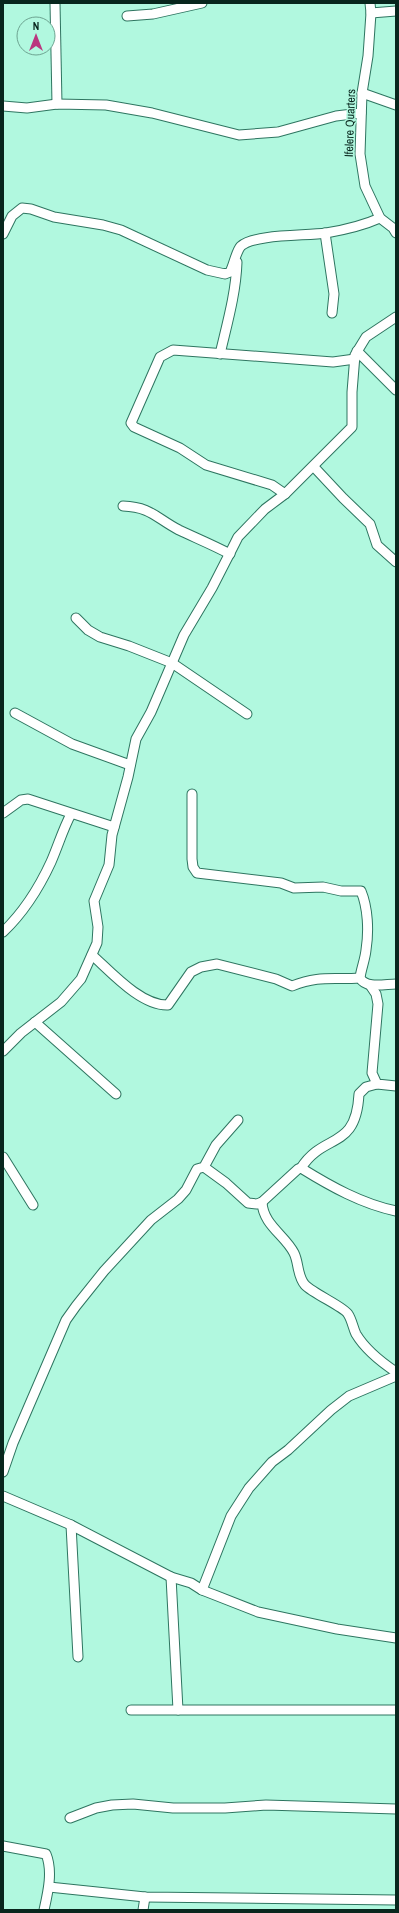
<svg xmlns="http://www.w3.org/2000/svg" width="399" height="1913" font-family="'Archivo Narrow',sans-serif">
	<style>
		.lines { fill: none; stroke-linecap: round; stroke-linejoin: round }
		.street-casing { stroke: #2e7560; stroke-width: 11 }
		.street { stroke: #fff; stroke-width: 9 }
		.labels { text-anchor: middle; stroke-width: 3; stroke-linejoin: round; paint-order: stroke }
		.street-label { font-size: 12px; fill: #08261d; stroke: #b1f8df }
	</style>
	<rect width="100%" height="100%" fill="#b1f8df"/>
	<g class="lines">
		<!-- street casing -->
		<g class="street-casing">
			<g id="street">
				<polyline points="55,3 57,104"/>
				<polyline points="370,3 371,13 368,56 362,93 360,154 365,186 380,218 393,228 396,233"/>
				<polyline points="371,13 396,11"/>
				<polyline points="127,16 153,14 202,3"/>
				<polyline points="362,93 396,105"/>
				<polyline points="3,106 27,108 57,104 106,105 152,113 239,135 278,132 336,116 361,113"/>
				<polyline points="325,233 334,294 332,313"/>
				<path d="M3,234l9,-18 10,-8 9,1 23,8 49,8 18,5 86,40 18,4 5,-2c4,-7 6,-21 11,-26 13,-12 65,-10 85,-13 18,-3 36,-7 54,-15"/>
				<polyline points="357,351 396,390"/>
				<path d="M220,354c7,-30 16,-61 17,-92"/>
				<polyline points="314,467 343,498 370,524 377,545 396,562"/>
				<polyline points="285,494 272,485 206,465 180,448 134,427 131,423 160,357 173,350 333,362 355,359"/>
				<path d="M123,506c28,1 33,12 56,24 17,8 34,15 51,24"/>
				<polyline points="76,618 88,630 100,637 129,646 172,663 247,714"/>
				<polyline points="15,713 72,744 130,765"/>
				<path d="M192,794v65l1,8 4,6 84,10 13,5 29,-1 18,4h20c7,17 8,40 5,59 -1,10 -5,19 -6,28 6,11 25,6 36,6"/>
				<polyline points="3,813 21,800 28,799 114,827"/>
				<path d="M3,932c21,-20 36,-44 48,-70 7,-16 12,-33 20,-48"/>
				<path d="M92,955c19,17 49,51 76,50l23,-33 10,-5 16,-3 59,15 16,7c28,-11 40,-6 68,-8"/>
				<polyline points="370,985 376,994 378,1004 372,1073 377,1084 396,1086"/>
				<polyline points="35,1022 116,1094"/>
				<polyline points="3,1051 21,1033 61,1002 81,979 97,943 98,927 94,901 109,865 112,835 128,777 136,739 151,712 184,635 212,588 233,547 238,537 265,509 285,494 352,427 352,392 355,355 366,337 396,317"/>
				<polyline points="3,1157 33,1205"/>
				<path d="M204,1167l22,16 22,20 9,1 5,-2 36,-33 3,-1c29,18 61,36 95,43"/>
				<path d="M301,1168c23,-36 55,-17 58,-74l7,-7 11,-3"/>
				<path d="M262,1202c1,23 23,33 32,51 5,10 3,23 11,32 9,9 39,22 43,29 4,6 5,14 8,20 9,15 25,28 40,38"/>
				<polyline points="3,1472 13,1443 66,1320 76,1306 104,1271 151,1220 178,1199 186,1190 197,1169 204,1167 216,1145 238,1120"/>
				<polyline points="3,1496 71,1525 171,1577 191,1583 202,1590 258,1612 337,1629 396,1638"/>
				<polyline points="71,1525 78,1657"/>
				<polyline points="171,1577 178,1710"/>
				<polyline points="202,1590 231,1516 249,1488 272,1462 288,1450 331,1410 349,1396 396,1376"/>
				<polyline points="131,1710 396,1710"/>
				<polyline points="70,1818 96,1808 112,1805 133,1804 173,1808 225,1808 266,1805 396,1809"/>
				<path d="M3,1846l43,8c7,17 2,38 -2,56"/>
				<polyline points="49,1887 145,1897 396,1900"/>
				<polyline points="143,1910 145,1897"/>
			</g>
		</g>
		<!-- street -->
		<use href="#street" class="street"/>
	</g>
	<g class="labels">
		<!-- street labels -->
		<g class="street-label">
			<text transform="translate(350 123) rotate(-88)" y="4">Ifelere Quarters</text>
		</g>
	</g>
	<!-- border -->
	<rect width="399" height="1913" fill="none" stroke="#08261d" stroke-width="8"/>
	<!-- north arrow -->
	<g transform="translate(36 36)"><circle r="19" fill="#b1f8df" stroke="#6da491"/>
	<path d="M0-3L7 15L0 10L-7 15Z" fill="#ba377f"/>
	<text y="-6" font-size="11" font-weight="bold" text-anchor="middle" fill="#08261d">N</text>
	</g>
</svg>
